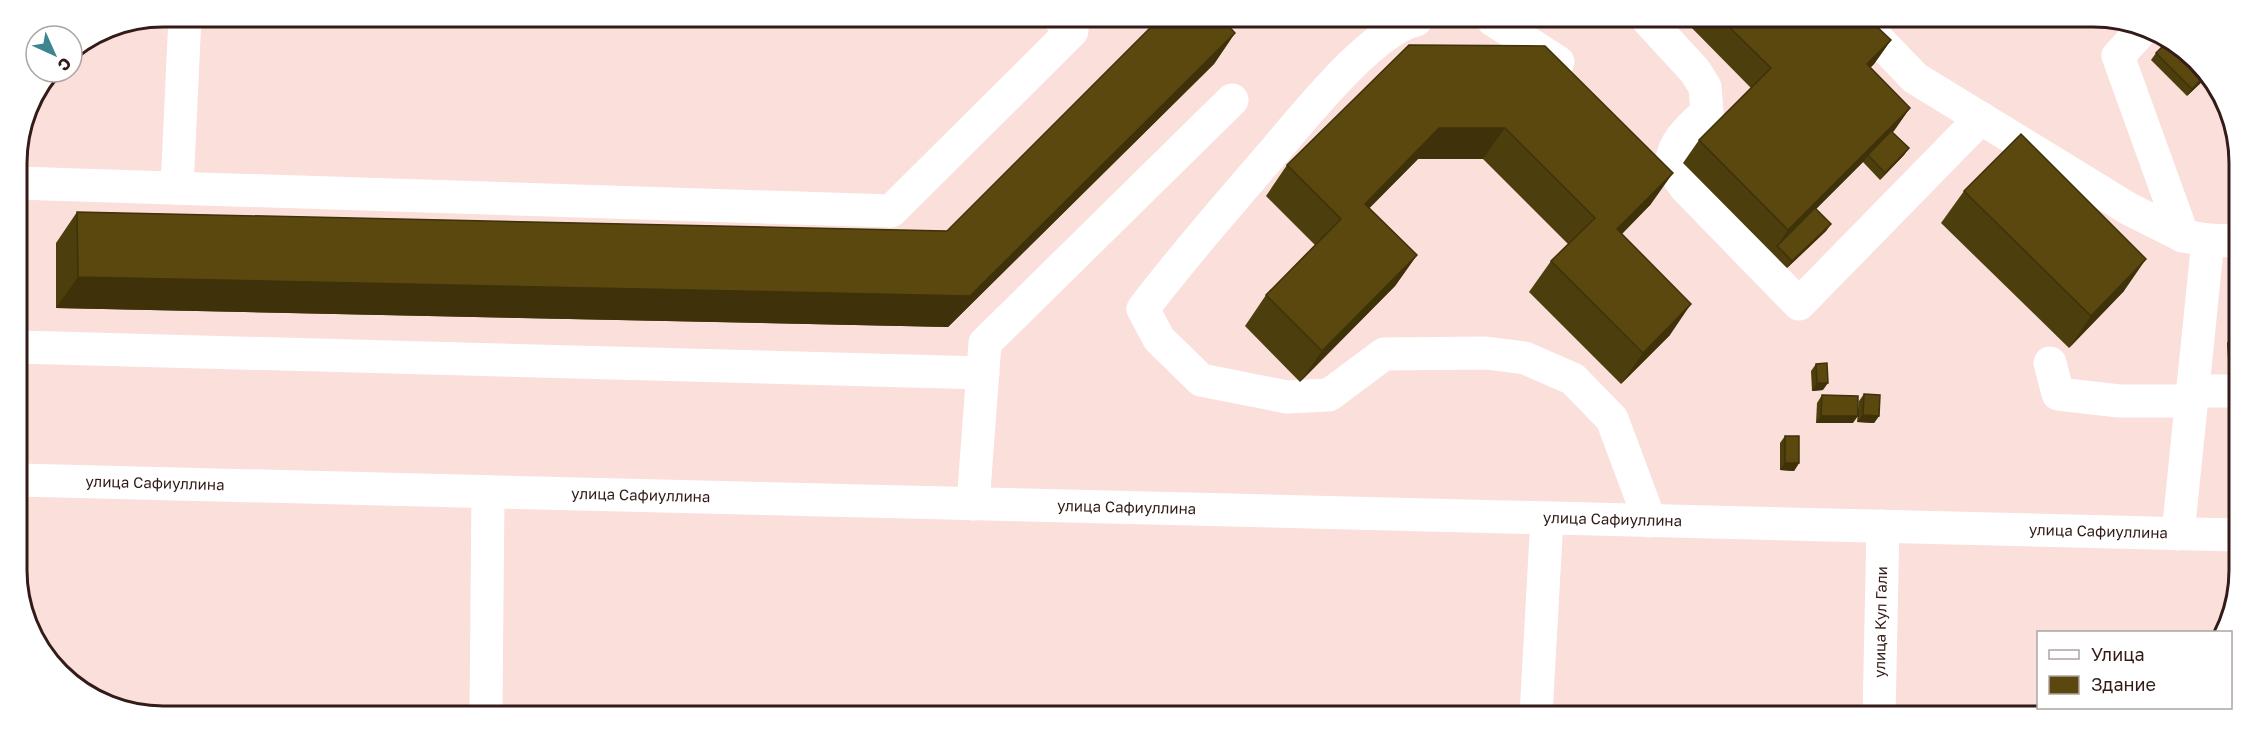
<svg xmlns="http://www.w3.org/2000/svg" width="2256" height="733" font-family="'Golos Text',sans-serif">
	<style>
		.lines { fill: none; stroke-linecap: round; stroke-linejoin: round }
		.minor { stroke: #fff; stroke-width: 33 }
		.wall { fill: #4d3e0d }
		.shaded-wall { fill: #3f320a }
		.building { fill: #5a480f; stroke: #3f320a; stroke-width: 1.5 }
		.labels { text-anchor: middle; stroke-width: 6; stroke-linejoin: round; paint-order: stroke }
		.street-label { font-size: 15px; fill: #331c18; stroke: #fff }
		.rim { fill: none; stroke: #331c18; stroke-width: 3 }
	</style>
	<rect width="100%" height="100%" fill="#fadfda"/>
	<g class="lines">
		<!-- minor -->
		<g class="minor">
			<path d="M1416,20c-45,11 -114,99 -145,135 -44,51 -88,101 -128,154l16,30 42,41 86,17 42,-2 55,-41 102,-1 39,5 48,21 39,40 38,102"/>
			<polyline points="1493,20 1558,62"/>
			<path d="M1648,20l47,51 10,16 2,25c-13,12 -36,31 -35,51 1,9 9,18 14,25l113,116 182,-186"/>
			<polyline points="1860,21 1915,78 2129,209 2183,236 2208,240"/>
			<polyline points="2143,29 2118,56 2183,236"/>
			<polyline points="17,183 891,211 1072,31 1060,19"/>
			<polyline points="177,188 185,17"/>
			<polyline points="18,347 983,373"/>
			<polyline points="2050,363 2058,394 2119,401 2192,401"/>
			<polyline points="2193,391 2235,391"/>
			<path id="s1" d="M19,480l2216,55"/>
			<polyline points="973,504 985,343 1232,100"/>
			<polyline points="2178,534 2208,240 2236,241"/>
			<polyline points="486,712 488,492"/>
			<polyline points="1536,715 1547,518"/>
			<path id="s2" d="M1879,716l4,-190"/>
		</g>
	</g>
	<!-- wall -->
	<g class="wall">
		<polygon points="1684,20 1822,21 1828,27 1891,40 1874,64 1870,68 1910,108 1892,132 1909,148 1904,155 1880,180 1863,162 1816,209 1831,224 1826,231 1787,268 1683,163 1699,140 1751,88"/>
		<polygon points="1235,33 1214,64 948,327 56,308 56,243 77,212 947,231"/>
		<polygon points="1409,45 1651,204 1622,234 1670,335 1621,384 1529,292 1551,261 1568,244 1483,159 1418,159 1369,208 1417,255 1395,286 1300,382 1245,326 1266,295 1315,245 1266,196 1287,165"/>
		<polygon points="2156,53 2208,76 2187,96 2151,60"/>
		<polygon points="1964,191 2124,291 2069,348 1941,223"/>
		<polygon points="2232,336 2236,375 2229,375 2227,343"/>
		<polygon points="1816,364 1823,390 1812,391 1811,371"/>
		<polygon points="1864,394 1879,416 1874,423 1857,422 1859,401"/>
		<polygon points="1822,395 1853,423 1816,423 1817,403"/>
		<polygon points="1785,436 1799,463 1794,471 1780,470 1780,443"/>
	</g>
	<!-- shaded-wall -->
	<g class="shaded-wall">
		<polygon points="1235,33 1214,64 948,327 56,308 78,277 970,296"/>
		<polygon points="1891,40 1874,64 1851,87 1867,64"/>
		<polygon points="2207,74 2208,76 2187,96 2192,89"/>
		<polygon points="1910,108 1894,131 1869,156 1868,155 1863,162 1778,247 1777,246 1788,230"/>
		<polygon points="1439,128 1505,128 1483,159 1418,159 1343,235 1365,204"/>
		<polygon points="1909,148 1904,155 1880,180 1885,173"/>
		<polygon points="1673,173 1651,204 1596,260 1617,229"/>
		<polygon points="1831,224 1826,231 1787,268 1792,261"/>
		<polygon points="1417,255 1395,286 1300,382 1322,351"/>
		<polygon points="2146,259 2124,291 2069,348 2091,316"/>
		<polygon points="1691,304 1670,335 1621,384 1643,353"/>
		<polygon points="2234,368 2236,368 2236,375 2229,375"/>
		<polygon points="1817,383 1828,383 1823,390 1812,391"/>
		<polygon points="1863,415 1879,416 1874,423 1857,422"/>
		<polygon points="1821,416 1858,416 1853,423 1816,423"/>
		<polygon points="1785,463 1799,463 1794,471 1780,470"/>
	</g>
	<!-- building -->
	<g class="building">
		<polygon points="1159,19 1222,19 1235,33 970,296 78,277 77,212 947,231"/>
		<polygon points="1723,21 1822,21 1828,27 1834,21 1871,21 1891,40 1867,64 1910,108 1788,230 1699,140 1771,68"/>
		<polygon points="2166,43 2203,66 2207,74 2192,89 2156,53"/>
		<polygon points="1409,45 1545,46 1673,173 1617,229 1691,304 1643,353 1551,261 1595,218 1505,128 1439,128 1365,204 1417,255 1322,351 1266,295 1341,219 1287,165"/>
		<polygon points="1891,131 1909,148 1885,173 1868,155"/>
		<polygon points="2021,134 2146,259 2091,316 1964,191"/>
		<polygon points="1815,208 1831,224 1792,261 1777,246"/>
		<polygon points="2232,336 2236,336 2236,368 2234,368"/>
		<polygon points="1827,363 1828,383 1817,383 1816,364"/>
		<polygon points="1864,394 1880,395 1879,416 1863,415"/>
		<polygon points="1822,395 1858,396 1858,416 1821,416"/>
		<rect x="1785" y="436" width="14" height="27"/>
	</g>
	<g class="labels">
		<!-- street labels -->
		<g class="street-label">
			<text dy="5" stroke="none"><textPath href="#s1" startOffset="136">улица Сафиуллина</textPath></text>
			<text dy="5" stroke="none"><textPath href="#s1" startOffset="622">улица Сафиуллина</textPath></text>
			<text dy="5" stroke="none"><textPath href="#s1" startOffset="1108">улица Сафиуллина</textPath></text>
			<text dy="5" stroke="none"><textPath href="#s1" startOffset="1594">улица Сафиуллина</textPath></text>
			<text dy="5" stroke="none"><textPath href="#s1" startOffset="2080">улица Сафиуллина</textPath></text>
			<text dy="5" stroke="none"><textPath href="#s2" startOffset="94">улица Кул Гали</textPath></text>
		</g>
	</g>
	<!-- crop -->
	<path d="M0 0H2256V733H0ZM163 27H2093A136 136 0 0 1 2229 163V570A136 136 0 0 1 2093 706H163A136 136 0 0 1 27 570V163A136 136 0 0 1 163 27Z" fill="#fff" fill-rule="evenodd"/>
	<path class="rim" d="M163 27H2093A136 136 0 0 1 2229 163V570A136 136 0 0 1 2093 706H163A136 136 0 0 1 27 570V163A136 136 0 0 1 163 27Z"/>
	<!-- legend -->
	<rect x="2037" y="631" width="195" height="78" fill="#ffffff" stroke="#ada4a3" stroke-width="1.5"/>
	<rect x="2049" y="650" width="30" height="9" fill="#ffffff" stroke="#ada4a3" stroke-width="1.5"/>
	<text x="2091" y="661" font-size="18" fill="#331c18">Улица</text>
	<rect x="2049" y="676" width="30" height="18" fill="#5a480f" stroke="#ada4a3" stroke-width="1.5"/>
	<text x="2091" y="691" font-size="18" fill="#331c18">Здание</text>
	<!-- north arrow -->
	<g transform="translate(54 54) rotate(135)"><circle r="28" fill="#ffffff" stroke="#ada4a3" stroke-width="1.5"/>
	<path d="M0-4.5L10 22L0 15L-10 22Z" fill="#3f8491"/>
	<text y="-9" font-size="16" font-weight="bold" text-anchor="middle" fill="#331c18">С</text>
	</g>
</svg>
